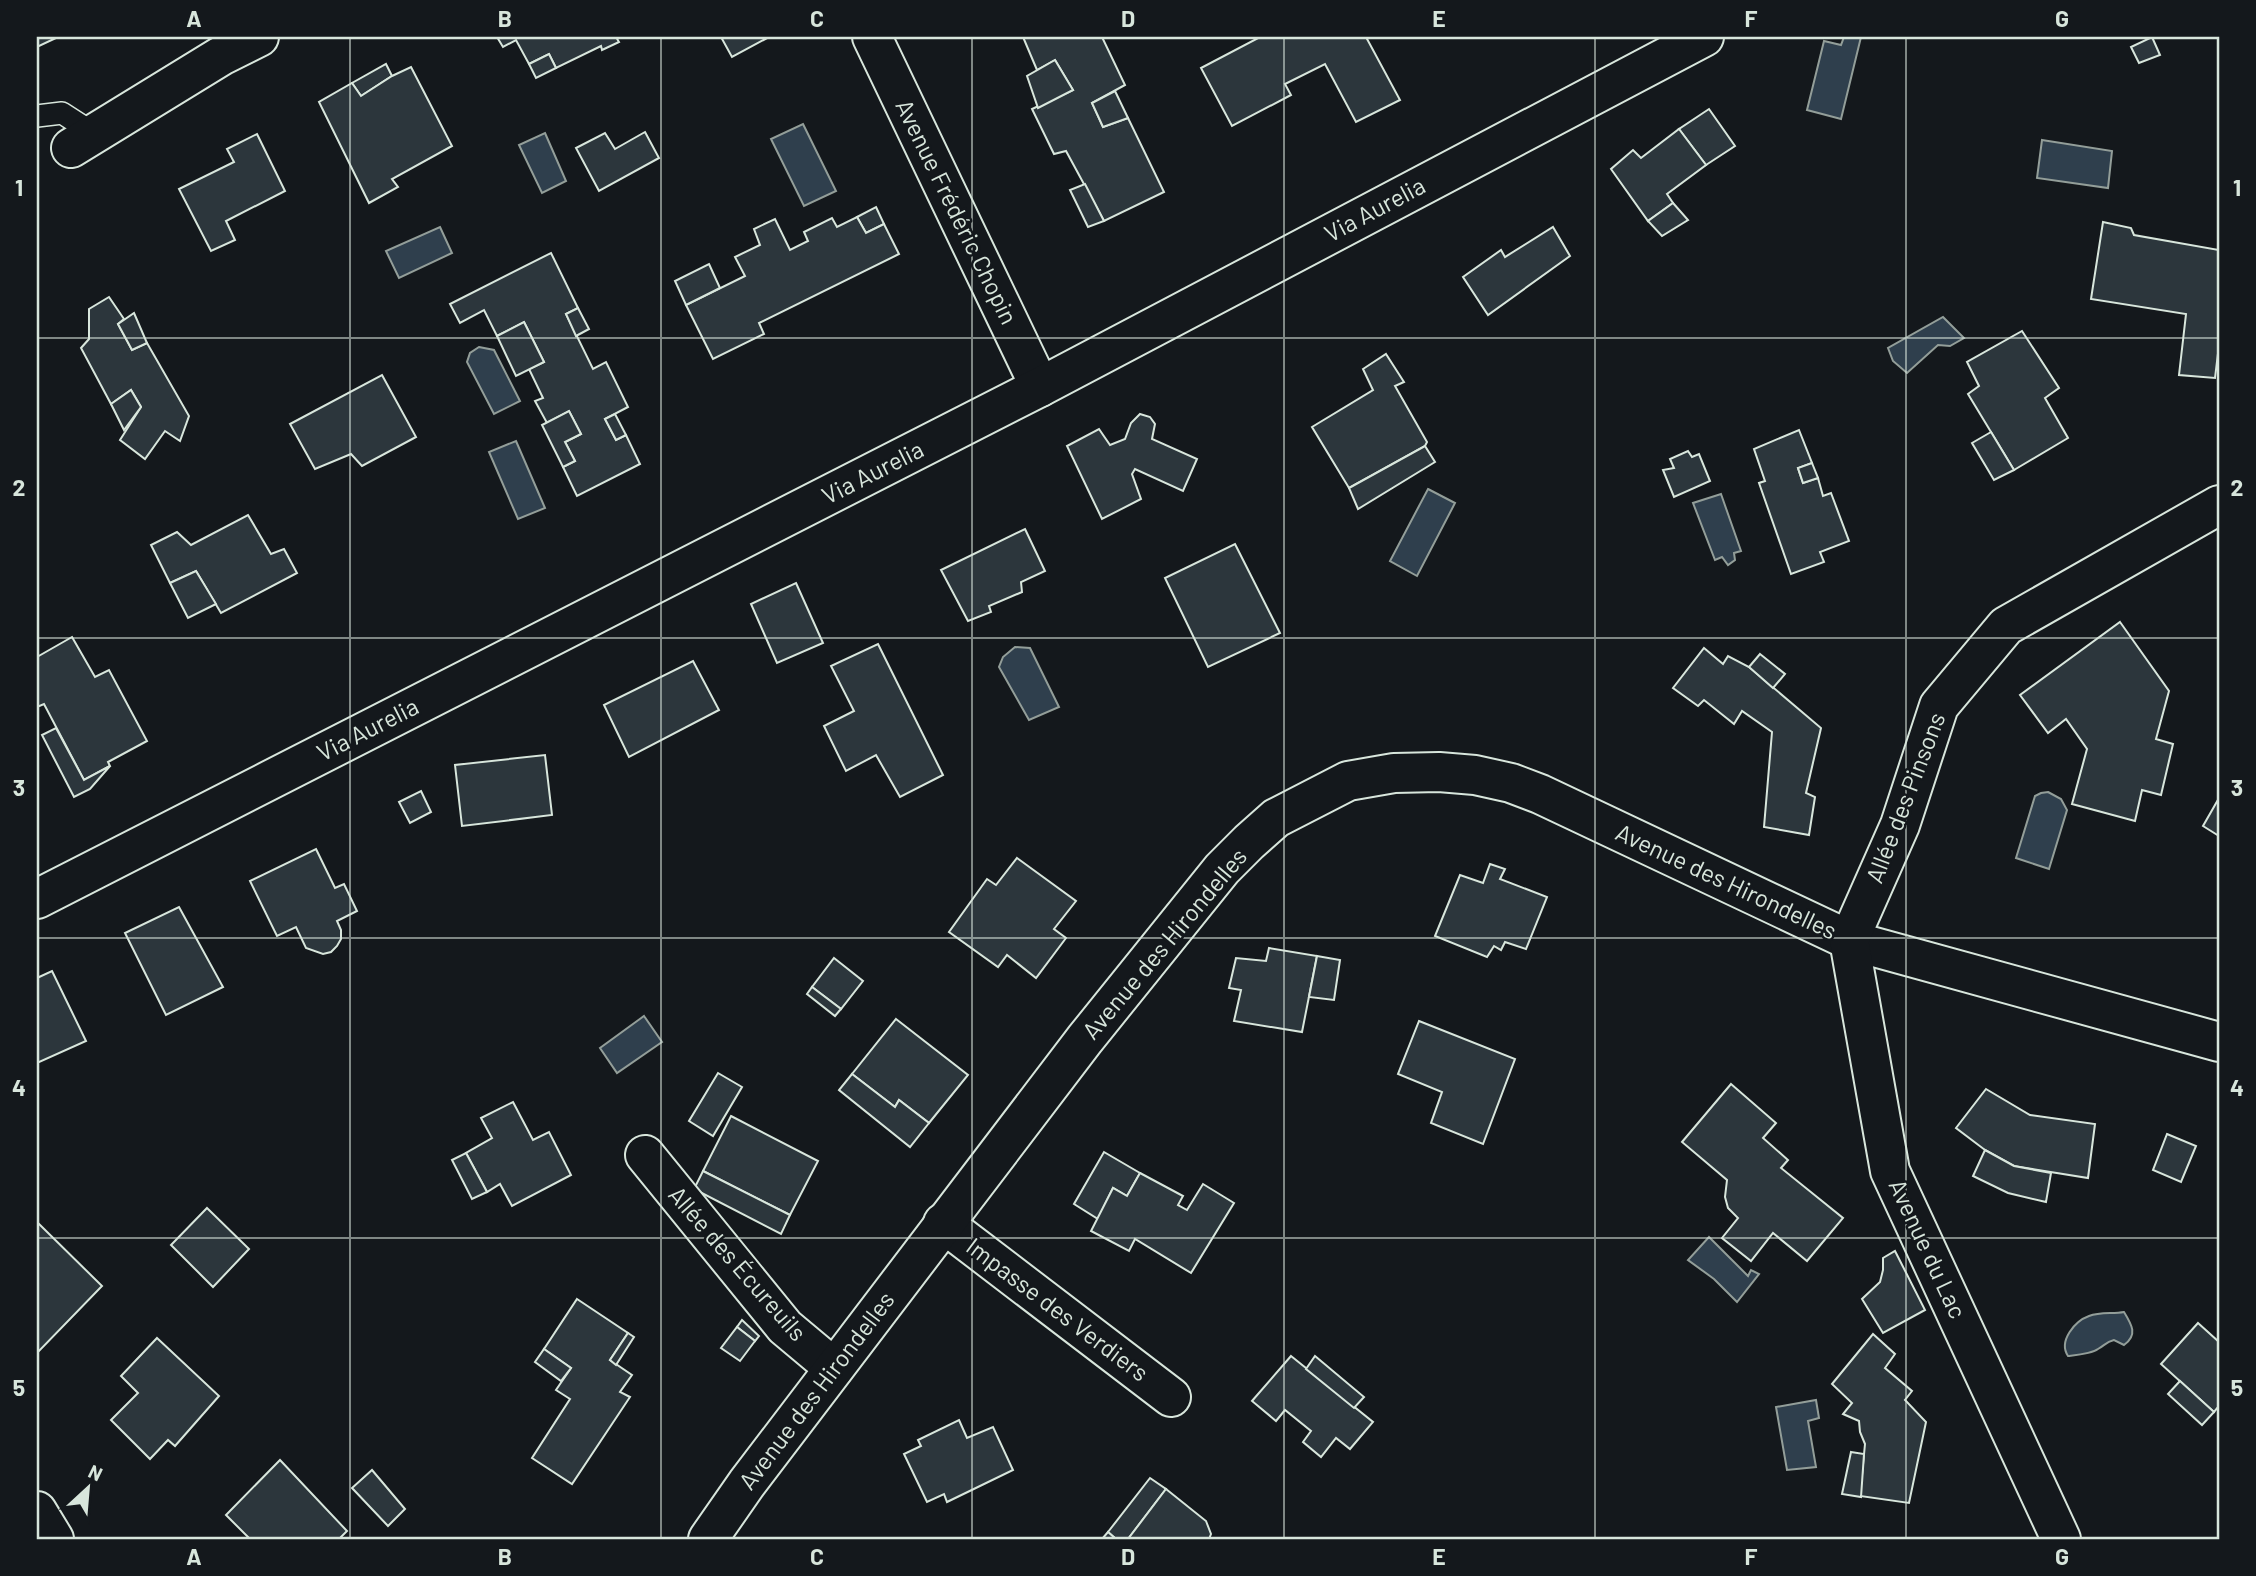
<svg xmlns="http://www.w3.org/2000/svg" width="2256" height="1576" font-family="Barlow,sans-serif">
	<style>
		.water { fill: #2f3f4d; stroke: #939e99; stroke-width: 2 }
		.building { fill: #2c363c; stroke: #d8e6dc; stroke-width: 2 }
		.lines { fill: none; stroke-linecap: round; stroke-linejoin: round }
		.service-casing { stroke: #d8e6dc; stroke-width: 24 }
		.minor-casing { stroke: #d8e6dc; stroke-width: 42 }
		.service { stroke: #14181c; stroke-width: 21 }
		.minor { stroke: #14181c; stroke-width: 38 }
		.grid { fill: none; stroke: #d8e6dc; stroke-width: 2; stroke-opacity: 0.55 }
		.labels { text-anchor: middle; stroke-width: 5; stroke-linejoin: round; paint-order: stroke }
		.street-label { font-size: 24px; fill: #d8e6dc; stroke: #14181c }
		.neatline { fill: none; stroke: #d8e6dc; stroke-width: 2.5 }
		.grid-label { font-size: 23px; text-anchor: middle; font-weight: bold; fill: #d8e6dc }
	</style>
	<rect width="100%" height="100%" fill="#14181c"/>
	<!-- water -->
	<g class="water">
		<polygon points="1844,37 1861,37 1841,119 1807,110 1824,41 1841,45"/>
		<polygon points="803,124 836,191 804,206 771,139"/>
		<polygon points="545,133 566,181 542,193 519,145"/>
		<polygon points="2042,140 2112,151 2108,188 2037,178"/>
		<polygon points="440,227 452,253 399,278 386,251"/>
		<polygon points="1943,317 1964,338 1950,346 1938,345 1907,373 1893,361 1888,348"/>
		<polygon points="479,347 494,350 520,401 494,414 467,362 470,353"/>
		<polygon points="516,441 545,508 518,519 489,452"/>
		<polygon points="1428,489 1455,503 1417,576 1390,561"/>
		<polygon points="1721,494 1741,551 1734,553 1735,560 1728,565 1722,557 1715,560 1693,503"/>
		<polygon points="1015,647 1030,648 1059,707 1029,720 999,667 1003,657"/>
		<polygon points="2048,792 2061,799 2067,810 2049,869 2016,858 2035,796 2041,793"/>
		<polygon points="644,1016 662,1042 617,1073 600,1048"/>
		<polygon points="1709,1237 1748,1276 1751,1270 1759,1274 1737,1302 1714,1279 1688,1260"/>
		<path d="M2124,1312c8,13 14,23 0,33l-10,-5c-8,2 -9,5 -16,9 -7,5 -21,6 -30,7 -10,-15 7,-35 21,-40 11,-4 24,-2 35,-4z"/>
		<polygon points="1816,1400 1819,1418 1808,1421 1816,1467 1787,1470 1776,1407"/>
	</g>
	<!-- building -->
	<g class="building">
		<polygon points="37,37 58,37 37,47"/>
		<polygon points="497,37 616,37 619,42 602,50 601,46 556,68 549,54 529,64 516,40 503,47"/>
		<polygon points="721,37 769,37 732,57"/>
		<polygon points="1023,37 1102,37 1125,85 1092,103 1103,127 1128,118 1164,192 1104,221 1066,151 1054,154 1032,109 1073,90 1055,60 1037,70"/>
		<polygon points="1260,37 1366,37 1400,100 1356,122 1325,64 1285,84 1291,95 1232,126 1201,68"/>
		<polygon points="2152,37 2160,55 2139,63 2131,47"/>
		<polygon points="549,54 556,68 536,78 529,64"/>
		<polygon points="1055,60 1073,90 1038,108 1027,76"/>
		<polygon points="386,64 392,76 361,96 352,83"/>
		<polygon points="411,67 452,146 392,179 398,187 369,203 319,102 352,83 361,96 392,76"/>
		<polygon points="1115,91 1128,118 1103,127 1092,103"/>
		<polygon points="1709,109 1735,146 1706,165 1679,129"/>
		<polygon points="1679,129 1706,165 1667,194 1673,203 1648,221 1611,169 1633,150 1641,158"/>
		<polygon points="645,132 659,158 599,191 576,148 605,133 615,149"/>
		<polygon points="257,134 285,191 226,221 235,240 211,251 179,189 234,162 227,149"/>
		<polygon points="1085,184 1104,221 1088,227 1070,190"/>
		<polygon points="1673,203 1688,220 1662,236 1648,221"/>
		<polygon points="876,207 884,224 866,233 857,217"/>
		<polygon points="857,217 866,233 884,224 899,254 759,323 764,334 713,359 686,305 745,276 735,257 760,245 754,229 775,219 790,250 808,241 804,232 832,218 837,227"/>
		<polygon points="2103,222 2131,228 2134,235 2219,250 2219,345 2215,378 2179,375 2186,314 2091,299"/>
		<polygon points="1553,227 1570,256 1488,315 1463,277 1501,250 1505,257"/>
		<polygon points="551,253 578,308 566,314 593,369 606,362 628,407 605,419 616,440 626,435 640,464 577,496 563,467 575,461 565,442 581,434 569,411 547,423 535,401 543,398 529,369 544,362 524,322 497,336 484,310 460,323 450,304"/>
		<polygon points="709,264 720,288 686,305 675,281"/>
		<polygon points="109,297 124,319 118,324 132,350 147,343 189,416 180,441 165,431 145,459 120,440 141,407 131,390 111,404 81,348 89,339 89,309"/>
		<polygon points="578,308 589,329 576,336 566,314"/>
		<polygon points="134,313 147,343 132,350 118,324"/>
		<polygon points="524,322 544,362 516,376 497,336"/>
		<polygon points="2022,331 2059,388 2045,398 2068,438 2014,470 1968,394 1979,386 1967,362"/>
		<polygon points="1386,354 1404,382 1395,386 1427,442 1425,446 1349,488 1312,427 1373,390 1363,369"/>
		<polygon points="382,375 416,437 362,466 351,454 315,469 290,424"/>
		<polygon points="131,390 141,407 124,430 111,404"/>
		<polygon points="569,411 581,434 565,442 575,461 563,467 542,425"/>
		<polygon points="615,414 626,435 616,440 605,419"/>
		<polygon points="1140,414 1150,417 1155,424 1152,439 1197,459 1183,491 1135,469 1132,474 1141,499 1102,519 1067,446 1099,429 1110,445 1125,439 1131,423"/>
		<polygon points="1799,430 1812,463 1798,468 1803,483 1818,478 1823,496 1831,493 1849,541 1820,552 1824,562 1791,574 1759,483 1765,481 1754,449"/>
		<polygon points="1991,432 2014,470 1994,480 1972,443"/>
		<polygon points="1425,446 1435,462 1358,509 1349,488"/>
		<polygon points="1688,451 1692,457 1699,454 1710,481 1674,497 1663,470 1674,468 1670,459"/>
		<polygon points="1812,463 1818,478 1803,483 1798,468"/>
		<polygon points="248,515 271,554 284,549 297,573 221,613 196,571 170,583 151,545 177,532 191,545"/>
		<polygon points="1025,529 1045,571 1021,582 1022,592 989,606 991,612 968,621 941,570"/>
		<polygon points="1235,544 1280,633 1208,667 1165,578"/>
		<polygon points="196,571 216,604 188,618 170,583"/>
		<polygon points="796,583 823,643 777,663 751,604"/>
		<polygon points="2120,622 2169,691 2156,739 2173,744 2161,795 2142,790 2135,821 2072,804 2087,749 2066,719 2048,733 2020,695"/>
		<polygon points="72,637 95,677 109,670 147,741 108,762 110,766 84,780 44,704 37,707 37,657"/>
		<polygon points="878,644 943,775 900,797 876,755 846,771 824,726 854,711 831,666"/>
		<polygon points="1704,648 1723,664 1728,656 1749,667 1821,728 1806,793 1815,797 1809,835 1764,827 1772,732 1742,711 1734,724 1704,700 1698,706 1673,688"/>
		<polygon points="1760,654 1785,674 1773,688 1749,667"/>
		<polygon points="693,661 719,710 629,757 604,705"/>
		<polygon points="56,728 84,780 110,766 90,789 74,797 42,735"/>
		<polygon points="545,755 552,815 462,826 455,765"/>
		<polygon points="421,791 431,812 410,823 399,802"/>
		<polygon points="2219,798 2219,836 2203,826"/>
		<polygon points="316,849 335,888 344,884 357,911 337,921 341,930 341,939 337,946 331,952 323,954 306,948 296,927 277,936 250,881"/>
		<polygon points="1017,858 1076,901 1054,929 1066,938 1036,978 1007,955 998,967 949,932 987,879 996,885"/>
		<polygon points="1490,864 1505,869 1500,879 1547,897 1526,949 1505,942 1501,950 1494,946 1487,957 1435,936 1460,875 1483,883"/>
		<polygon points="179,907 223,987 166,1015 125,933"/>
		<polygon points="1269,948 1317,956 1302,1032 1234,1021 1241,990 1229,988 1236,958 1266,961"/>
		<polygon points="1317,956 1340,960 1334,1000 1309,997"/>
		<polygon points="834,958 863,981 841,1009 812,987"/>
		<polygon points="52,971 86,1041 37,1063 37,978"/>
		<polygon points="812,987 841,1009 835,1016 807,994"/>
		<polygon points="896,1019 968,1075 929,1123 899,1100 895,1107 852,1074"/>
		<polygon points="1419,1021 1515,1059 1483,1144 1431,1123 1442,1092 1398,1074"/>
		<polygon points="718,1073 742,1087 713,1136 689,1121"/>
		<polygon points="852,1074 895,1107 899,1100 929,1123 910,1147 839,1090"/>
		<polygon points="1731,1084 1776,1123 1763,1138 1788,1160 1781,1168 1843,1218 1807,1261 1773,1233 1751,1261 1722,1238 1738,1218 1728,1208 1725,1197 1727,1180 1682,1142"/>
		<polygon points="1986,1089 2030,1115 2095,1124 2088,1178 2014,1166 1985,1150 1956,1128"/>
		<polygon points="513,1102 533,1140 549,1132 571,1175 512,1206 500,1184 487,1192 466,1153 492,1138 481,1118"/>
		<polygon points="731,1116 818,1161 790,1215 703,1171"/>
		<polygon points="2167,1134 2196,1146 2181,1182 2153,1170"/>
		<polygon points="1985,1150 2014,1166 2051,1173 2046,1202 2008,1193 1973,1176"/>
		<polygon points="1104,1152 1140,1173 1127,1196 1113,1188 1098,1219 1074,1204"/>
		<polygon points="466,1153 487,1192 472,1199 452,1160"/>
		<polygon points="703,1171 790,1215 781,1234 694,1189"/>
		<polygon points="1140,1173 1183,1196 1178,1205 1187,1210 1203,1184 1234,1203 1191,1273 1135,1239 1129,1251 1091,1231 1113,1188 1127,1196"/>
		<polygon points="207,1208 249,1249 213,1287 171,1245"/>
		<polygon points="37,1222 102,1286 39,1351 37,1348"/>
		<polygon points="1895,1251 1925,1310 1883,1333 1862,1299 1880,1282 1883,1270 1883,1258"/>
		<polygon points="577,1299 628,1333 610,1360 632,1375 620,1392 630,1397 572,1484 532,1458 570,1399 556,1390 571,1368 544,1349"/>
		<polygon points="742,1320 759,1336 755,1341 737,1327"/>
		<polygon points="2198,1323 2219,1342 2219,1406 2214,1412 2161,1364"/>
		<polygon points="737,1327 755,1341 740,1361 721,1348"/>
		<polygon points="628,1333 634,1337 616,1365 610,1360"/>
		<polygon points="1873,1334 1895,1354 1885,1368 1912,1391 1905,1400 1926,1422 1909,1503 1860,1496 1865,1444 1860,1432 1859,1421 1843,1414 1852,1403 1832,1384"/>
		<polygon points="157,1338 219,1396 175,1446 168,1440 150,1459 111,1420 138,1393 121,1376"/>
		<polygon points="544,1349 571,1368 561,1381 535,1362"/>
		<polygon points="1291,1356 1373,1422 1350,1449 1336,1438 1321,1457 1303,1442 1311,1431 1285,1410 1276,1421 1252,1401"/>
		<polygon points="1315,1356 1364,1397 1354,1408 1306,1369"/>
		<polygon points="2180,1381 2214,1412 2202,1425 2168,1394"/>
		<polygon points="959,1420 967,1438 993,1427 1013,1470 947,1502 944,1494 927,1502 904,1454 921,1446 918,1440"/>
		<polygon points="1851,1452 1864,1454 1861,1497 1842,1494"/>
		<polygon points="280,1460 347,1531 339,1539 250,1539 226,1515"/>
		<polygon points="372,1470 405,1509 388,1526 352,1488"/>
		<polygon points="1150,1478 1166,1489 1128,1539 1116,1539 1108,1532"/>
		<polygon points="1166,1489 1206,1521 1211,1534 1209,1539 1128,1539"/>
		<polygon points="1108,1532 1116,1539 1102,1539"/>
	</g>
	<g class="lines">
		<!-- service casing -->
		<g class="service-casing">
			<polyline id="service" points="37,116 62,113 93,133"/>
		</g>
		<!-- minor casing -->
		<g class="minor-casing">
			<g id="minor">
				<polyline points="872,37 1040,387"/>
				<polyline points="71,148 221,56 259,37"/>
				<polyline points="37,899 1040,387 1704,37"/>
				<polyline points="645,1155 785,1327 834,1368"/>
				<polyline points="943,1223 1171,1397"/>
				<polyline points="37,1511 54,1539"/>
				<polyline points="708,1539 747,1483 1085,1039 1222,869 1249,842 1276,818 1348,781 1394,773 1439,772 1475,775 1511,783 1540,794 1849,940 2219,1042"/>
				<polyline points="2061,1539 1890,1171 1849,940 1900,825 1939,706 2006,626 2219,505"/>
			</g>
		</g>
		<!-- service -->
		<use href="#service" class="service"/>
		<!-- minor -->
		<use href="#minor" class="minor"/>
	</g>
	<!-- grid -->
	<path class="grid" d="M350,37v1502M661,37v1502M972,37v1502M1284,37v1502M1595,37v1502M1906,37v1502M37,338h2182M37,638h2182M37,938h2182M37,1238h2182"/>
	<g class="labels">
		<!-- street labels -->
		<g class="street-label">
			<text transform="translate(1375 210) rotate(-28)" y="8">Via Aurelia</text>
			<text transform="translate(956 212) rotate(64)" y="8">Avenue Frédéric Chopin</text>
			<text transform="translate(873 473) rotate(-27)" y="8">Via Aurelia</text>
			<text transform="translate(368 730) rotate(-27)" y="8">Via Aurelia</text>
			<text transform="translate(1906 798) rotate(-69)" y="8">Allée des Pinsons</text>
			<text transform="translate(1726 882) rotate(25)" y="8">Avenue des Hirondelles</text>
			<text transform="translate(1165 944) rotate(-50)" y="8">Avenue des Hirondelles</text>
			<text transform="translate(1927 1249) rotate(65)" y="8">Avenue du Lac</text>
			<text transform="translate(737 1264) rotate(49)" y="8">Allée des Écureuils</text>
			<text transform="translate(1057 1310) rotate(37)" y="8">Impasse des Verdiers</text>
			<text transform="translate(817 1391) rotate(-53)" y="8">Avenue des Hirondelles</text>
		</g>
	</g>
	<!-- border -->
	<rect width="2256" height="1576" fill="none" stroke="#14181c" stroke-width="77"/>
	<!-- north arrow -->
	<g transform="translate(88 1488) rotate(26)" stroke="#14181c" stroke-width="5" paint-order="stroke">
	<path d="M0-5L12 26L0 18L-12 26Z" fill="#d8e6dc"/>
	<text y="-10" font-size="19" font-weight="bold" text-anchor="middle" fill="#d8e6dc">N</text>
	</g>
	<rect x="38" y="38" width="2180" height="1500" class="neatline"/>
	<g class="grid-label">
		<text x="194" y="27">A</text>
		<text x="505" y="27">B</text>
		<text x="817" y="27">C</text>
		<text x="1128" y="27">D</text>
		<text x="1439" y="27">E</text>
		<text x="1751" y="27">F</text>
		<text x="2062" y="27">G</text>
		<text x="19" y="196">1</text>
		<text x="2237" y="196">1</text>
		<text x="19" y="496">2</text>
		<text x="2237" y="496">2</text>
		<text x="19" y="796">3</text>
		<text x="2237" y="796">3</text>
		<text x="19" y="1096">4</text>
		<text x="2237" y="1096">4</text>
		<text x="19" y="1396">5</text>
		<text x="2237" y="1396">5</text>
		<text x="194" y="1565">A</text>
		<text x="505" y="1565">B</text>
		<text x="817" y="1565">C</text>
		<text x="1128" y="1565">D</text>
		<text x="1439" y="1565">E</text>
		<text x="1751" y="1565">F</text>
		<text x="2062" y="1565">G</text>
	</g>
</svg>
